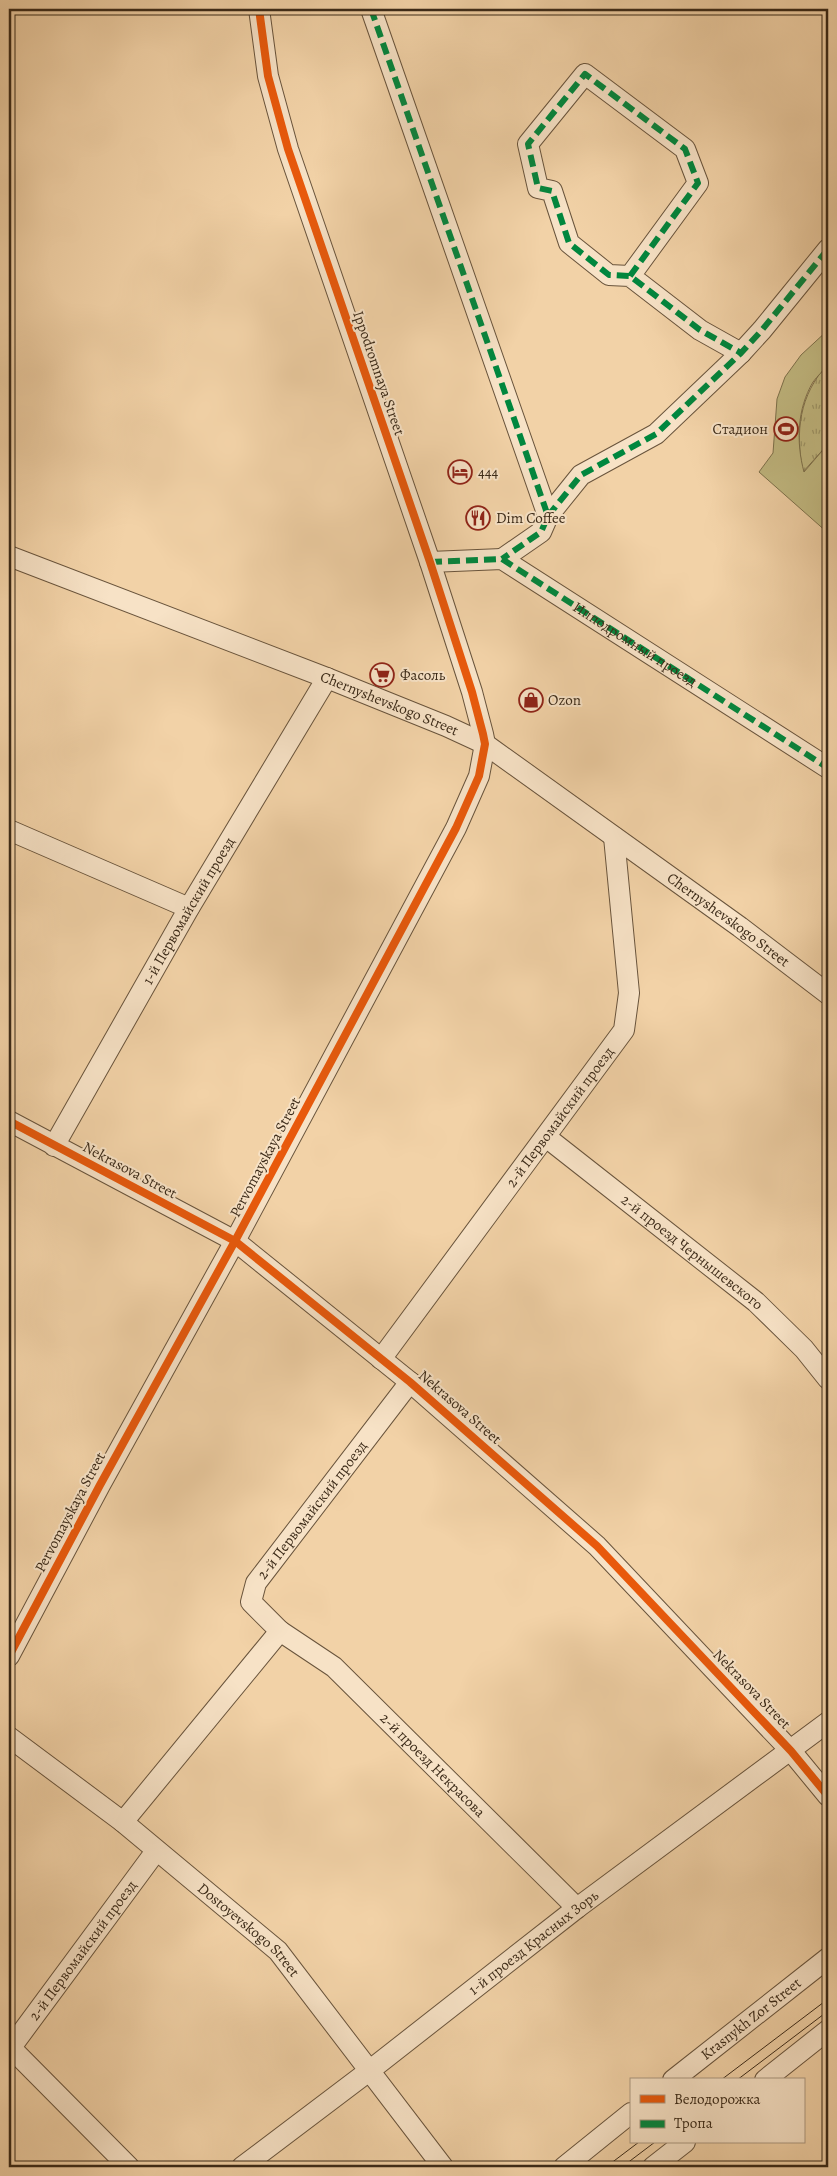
<svg xmlns="http://www.w3.org/2000/svg" width="837" height="2176" font-family="Alegreya,serif">
	<style>
		.grass { fill: url(#grass-tufts); stroke: #7e724d }
		.pitch { fill: #c2ba82; stroke: #7e724d }
		.lines { fill: none; stroke-linecap: round; stroke-linejoin: round }
		.minor-casing { stroke: #69543c; stroke-width: 22 }
		.minor { stroke: #f7e2c6; stroke-width: 20 }
		.tram { stroke: #3b2a18; stroke-width: 1 }
		.quiet { stroke: #00873e; stroke-width: 6; stroke-dasharray: 12 6; stroke-linecap: butt }
		.cycleway-casing { stroke: #f7e2c6; stroke-width: 11 }
		.cycleway { stroke: #e8590c; stroke-width: 8 }
		.labels { text-anchor: middle; stroke-width: 4; stroke-linejoin: round; paint-order: stroke }
		.street-label { font-size: 15px; fill: #3b2a18; stroke: #f7e2c6 }
		.poi-label { font-size: 15px; fill: #3b2a18; stroke: #f7e2c6; text-anchor: start }
	</style>
	<defs>
		<pattern id="grass-tufts" width="24" height="20" patternUnits="userSpaceOnUse" patternTransform="scale(1.25)"><rect width="24" height="20" fill="#c2ba82"/><path d="M3 7l-1-3M5 7V3M7 7l1-3M15 17l-1-3M17 17v-4M19 17l1-3" fill="none" stroke="#9f9769"/></pattern>
	</defs>
	<rect width="100%" height="100%" fill="#f2d2a7"/>
	<filter id="stains"><feTurbulence type="fractalNoise" baseFrequency=".004" numOctaves="4"/><feColorMatrix values="0 0 0 0 .2 0 0 0 0 .09 0 0 0 0 .02 0 0 0 .5 -.17"/></filter>
	<radialGradient id="worn" r=".72"><stop offset=".6" stop-color="#630" stop-opacity="0"/><stop offset="1" stop-color="#630" stop-opacity=".3"/></radialGradient>
	<!-- grass -->
	<path class="grass" d="M828,364v80l-25,28c-8,-40 -4,-77 25,-108z"/>
	<!-- pitch -->
	<path class="pitch" d="M828,330c0,8 2,29 -1,34 -3,7 -10,12 -14,18 -16,27 -17,60 -9,90l24,-28v89l-69,-61 14,-19 4,-54 8,-22 16,-22z"/>
	<g class="lines">
		<!-- minor casing -->
		<g class="minor-casing">
			<g id="minor">
				<polyline points="371,9 548,516 541,532 502,559"/>
				<polyline points="630,276 698,183 685,149 585,74 528,144 538,188 552,191 569,243 609,275 630,276 700,330 741,353"/>
				<polyline points="548,516 581,475 656,434 741,353 762,330 828,249"/>
				<path id="s1" d="M9,556l318,122 119,48 39,18 255,183 88,67"/>
				<polyline points="430,562 502,559 828,768"/>
				<polyline points="9,830 189,908"/>
				<polyline points="9,1121 235,1241 410,1382 597,1546 791,1751 828,1796"/>
				<path id="s2" d="M546,1137l210,165 48,47 24,30"/>
				<path id="s3" d="M54,1146l135,-238 138,-230"/>
				<path id="s4" d="M381,1359l243,-329 5,-37 -15,-156"/>
				<path id="s5" d="M280,1631l54,36 243,241"/>
				<polyline points="9,1656 100,1485 235,1241 456,828 479,776 485,744 483,734 472,692 430,562 288,149 268,76 259,9"/>
				<path id="s6" d="M9,1737l114,85 155,129 165,216"/>
				<path id="s7" d="M123,1822l157,-191 -29,-29 5,-19 154,-201"/>
				<polyline points="11,2048 129,2167"/>
				<path id="s8" d="M9,2050l147,-199"/>
				<path id="s9" d="M673,2080l155,-122"/>
				<polyline points="765,2080 828,2030"/>
				<path id="s10" d="M242,2167l127,-96 208,-163 251,-186"/>
				<polyline points="564,2167 631,2113"/>
				<polyline points="653,2167 685,2142"/>
			</g>
		</g>
		<!-- minor -->
		<use href="#minor" class="minor"/>
		<!-- tram -->
		<g class="tram">
			<polyline points="721,2080 828,1999"/>
			<polyline points="737,2080 828,2011"/>
			<polyline points="606,2167 639,2142"/>
			<polyline points="622,2167 655,2142"/>
		</g>
		<!-- quiet -->
		<g class="quiet">
			<polyline points="371,9 548,516 541,532 502,559"/>
			<polyline points="630,276 698,183 685,149 585,74 528,144 538,188 552,191 569,243 609,275 630,276 700,330 741,353"/>
			<polyline points="548,516 581,475 656,434 741,353 762,330 828,249"/>
			<path id="s11" d="M430,562l72,-3 326,209"/>
		</g>
		<!-- cycleway casing -->
		<g class="cycleway-casing">
			<g id="cycleway">
				<polyline points="9,1121 235,1241 410,1382 597,1546 791,1751 828,1796"/>
				<polyline points="9,1656 100,1485 235,1241 456,828 479,776 485,744 483,734 472,692 430,562 288,149 268,76 259,9"/>
			</g>
		</g>
		<!-- cycleway -->
		<use href="#cycleway" class="cycleway"/>
	</g>
	<!-- icons -->
	<defs>
		<g id="stadium-ring" transform="scale(1.25)"><circle r="9.5" fill="#f7e2c6" stroke="#8f2418" stroke-width="1.5"/><path d="M0-5a6.5 5 0 1 0 0 10a6.5 5 0 1 0 0-10ZM-3.5-1.8h7v3.6h-7Z" fill="#8f2418"/></g>
		<g id="hotel-ring" transform="scale(1.25)"><circle r="9.5" fill="#f7e2c6" stroke="#8f2418" stroke-width="1.5"/><path d="M-6-4.5h1.5V1H6V5H4.5V3h-9V5H-6ZM-4 0a1.8 1.8 0 1 1 3.6 0ZM.5 0V-2.5h3Q6-2.5 6 0Z" fill="#8f2418"/></g>
		<g id="restaurant-ring" transform="scale(1.25)"><circle r="9.5" fill="#f7e2c6" stroke="#8f2418" stroke-width="1.5"/><path d="M-5-6h1v4h1v-4h1v4h1v-4h1v5L-1.5 .5V6h-2V.5L-5-1ZM5-6V6H3V1.5H1.5Q1.5-4 5-6Z" fill="#8f2418"/></g>
		<g id="supermarket-ring" transform="scale(1.25)"><circle r="9.5" fill="#f7e2c6" stroke="#8f2418" stroke-width="1.5"/><path d="M-6-5.5h2.5l.6 2H6L4.5 2H-2.5L-4.4-4H-6ZM-1.5 3.2a1.3 1.3 0 1 0 .1 0ZM3 3.2a1.3 1.3 0 1 0 .1 0Z" fill="#8f2418"/></g>
		<g id="shop-ring" transform="scale(1.25)"><circle r="9.5" fill="#f7e2c6" stroke="#8f2418" stroke-width="1.5"/><path d="M-5-2.5h2.3a2.7 3.5 0 0 1 5.4 0H5L5.5 6h-11ZM-1.5-2.5h3a1.5 2.3 0 0 0-3 0Z" fill="#8f2418"/></g>
	</defs>
	<g fill-rule="evenodd">
		<use href="#stadium-ring" x="786" y="429"/>
		<use href="#hotel-ring" x="460" y="472"/>
		<use href="#restaurant-ring" x="478" y="518"/>
		<use href="#supermarket-ring" x="382" y="675"/>
		<use href="#shop-ring" x="531" y="700"/>
	</g>
	<g class="labels">
		<!-- street labels -->
		<g class="street-label">
			<text transform="translate(379 373) rotate(71)" y="5">Ippodromnaya Street</text>
			<text dy="5" stroke="none"><textPath href="#s11" startOffset="230">Ипподромный проезд</textPath></text>
			<text dy="5" stroke="none"><textPath href="#s1" startOffset="408">Chernyshevskogo Street</textPath></text>
			<text dy="5" stroke="none"><textPath href="#s3" startOffset="271">1-й Первомайский проезд</textPath></text>
			<text dy="5" stroke="none"><textPath href="#s1" startOffset="812">Chernyshevskogo Street</textPath></text>
			<text dy="5" stroke="none"><textPath href="#s4" startOffset="301">2-й Первомайский проезд</textPath></text>
			<text transform="translate(265 1157) rotate(-62)" y="5">Pervomayskaya Street</text>
			<text transform="translate(130 1170) rotate(28)" y="5">Nekrasova Street</text>
			<text dy="5" stroke="none"><textPath href="#s2" startOffset="186">2-й проезд Чернышевского</textPath></text>
			<text transform="translate(460 1407) rotate(41)" y="5">Nekrasova Street</text>
			<text dy="5" stroke="none"><textPath href="#s7" startOffset="400">2-й Первомайский проезд</textPath></text>
			<text transform="translate(70 1512) rotate(-62)" y="5">Pervomayskaya Street</text>
			<text transform="translate(752 1689) rotate(46)" y="5">Nekrasova Street</text>
			<text dy="5" stroke="none"><textPath href="#s5" startOffset="204">2-й проезд Некрасова</textPath></text>
			<text dy="5" stroke="none"><textPath href="#s6" startOffset="308">Dostoyevskogo Street</textPath></text>
			<text dy="5" stroke="none"><textPath href="#s10" startOffset="368">1-й проезд Красных Зорь</textPath></text>
			<text dy="5" stroke="none"><textPath href="#s8" startOffset="124">2-й Первомайский проезд</textPath></text>
			<text dy="5" stroke="none"><textPath href="#s9" startOffset="99">Krasnykh Zor Street</textPath></text>
		</g>
		<!-- poi labels -->
		<g class="poi-label">
			<text x="768" y="434" text-anchor="end">Стадион</text>
			<text x="478" y="477">444</text>
			<text x="496" y="523">Dim Coffee</text>
			<text x="400" y="680">Фасоль</text>
			<text x="548" y="705">Ozon</text>
		</g>
	</g>
	<!-- margin -->
	<rect width="837" height="2176" fill="none" stroke="#f2d2a7" stroke-width="30"/>
	<rect x="10" y="10" width="817" height="2156" fill="none" stroke="#3b2a18" stroke-width="2.5"/>
	<rect x="15" y="15" width="807" height="2146" fill="none" stroke="#3b2a18"/>
	<!-- legend -->
	<rect x="630" y="2078" width="175" height="65" fill="#f7e2c6" stroke="#ac9880"/>
	<rect x="640" y="2095" width="25" height="8" fill="#e8590c" stroke="#ac9880"/>
	<text x="674" y="2104" font-size="15" fill="#3b2a18">Велодорожка</text>
	<rect x="640" y="2120" width="25" height="8" fill="#00873e" stroke="#ac9880"/>
	<text x="674" y="2128" font-size="15" fill="#3b2a18">Тропа</text>
	<rect width="100%" height="100%" filter="url(#stains)"/>
	<rect width="100%" height="100%" fill="url(#worn)"/>
</svg>
